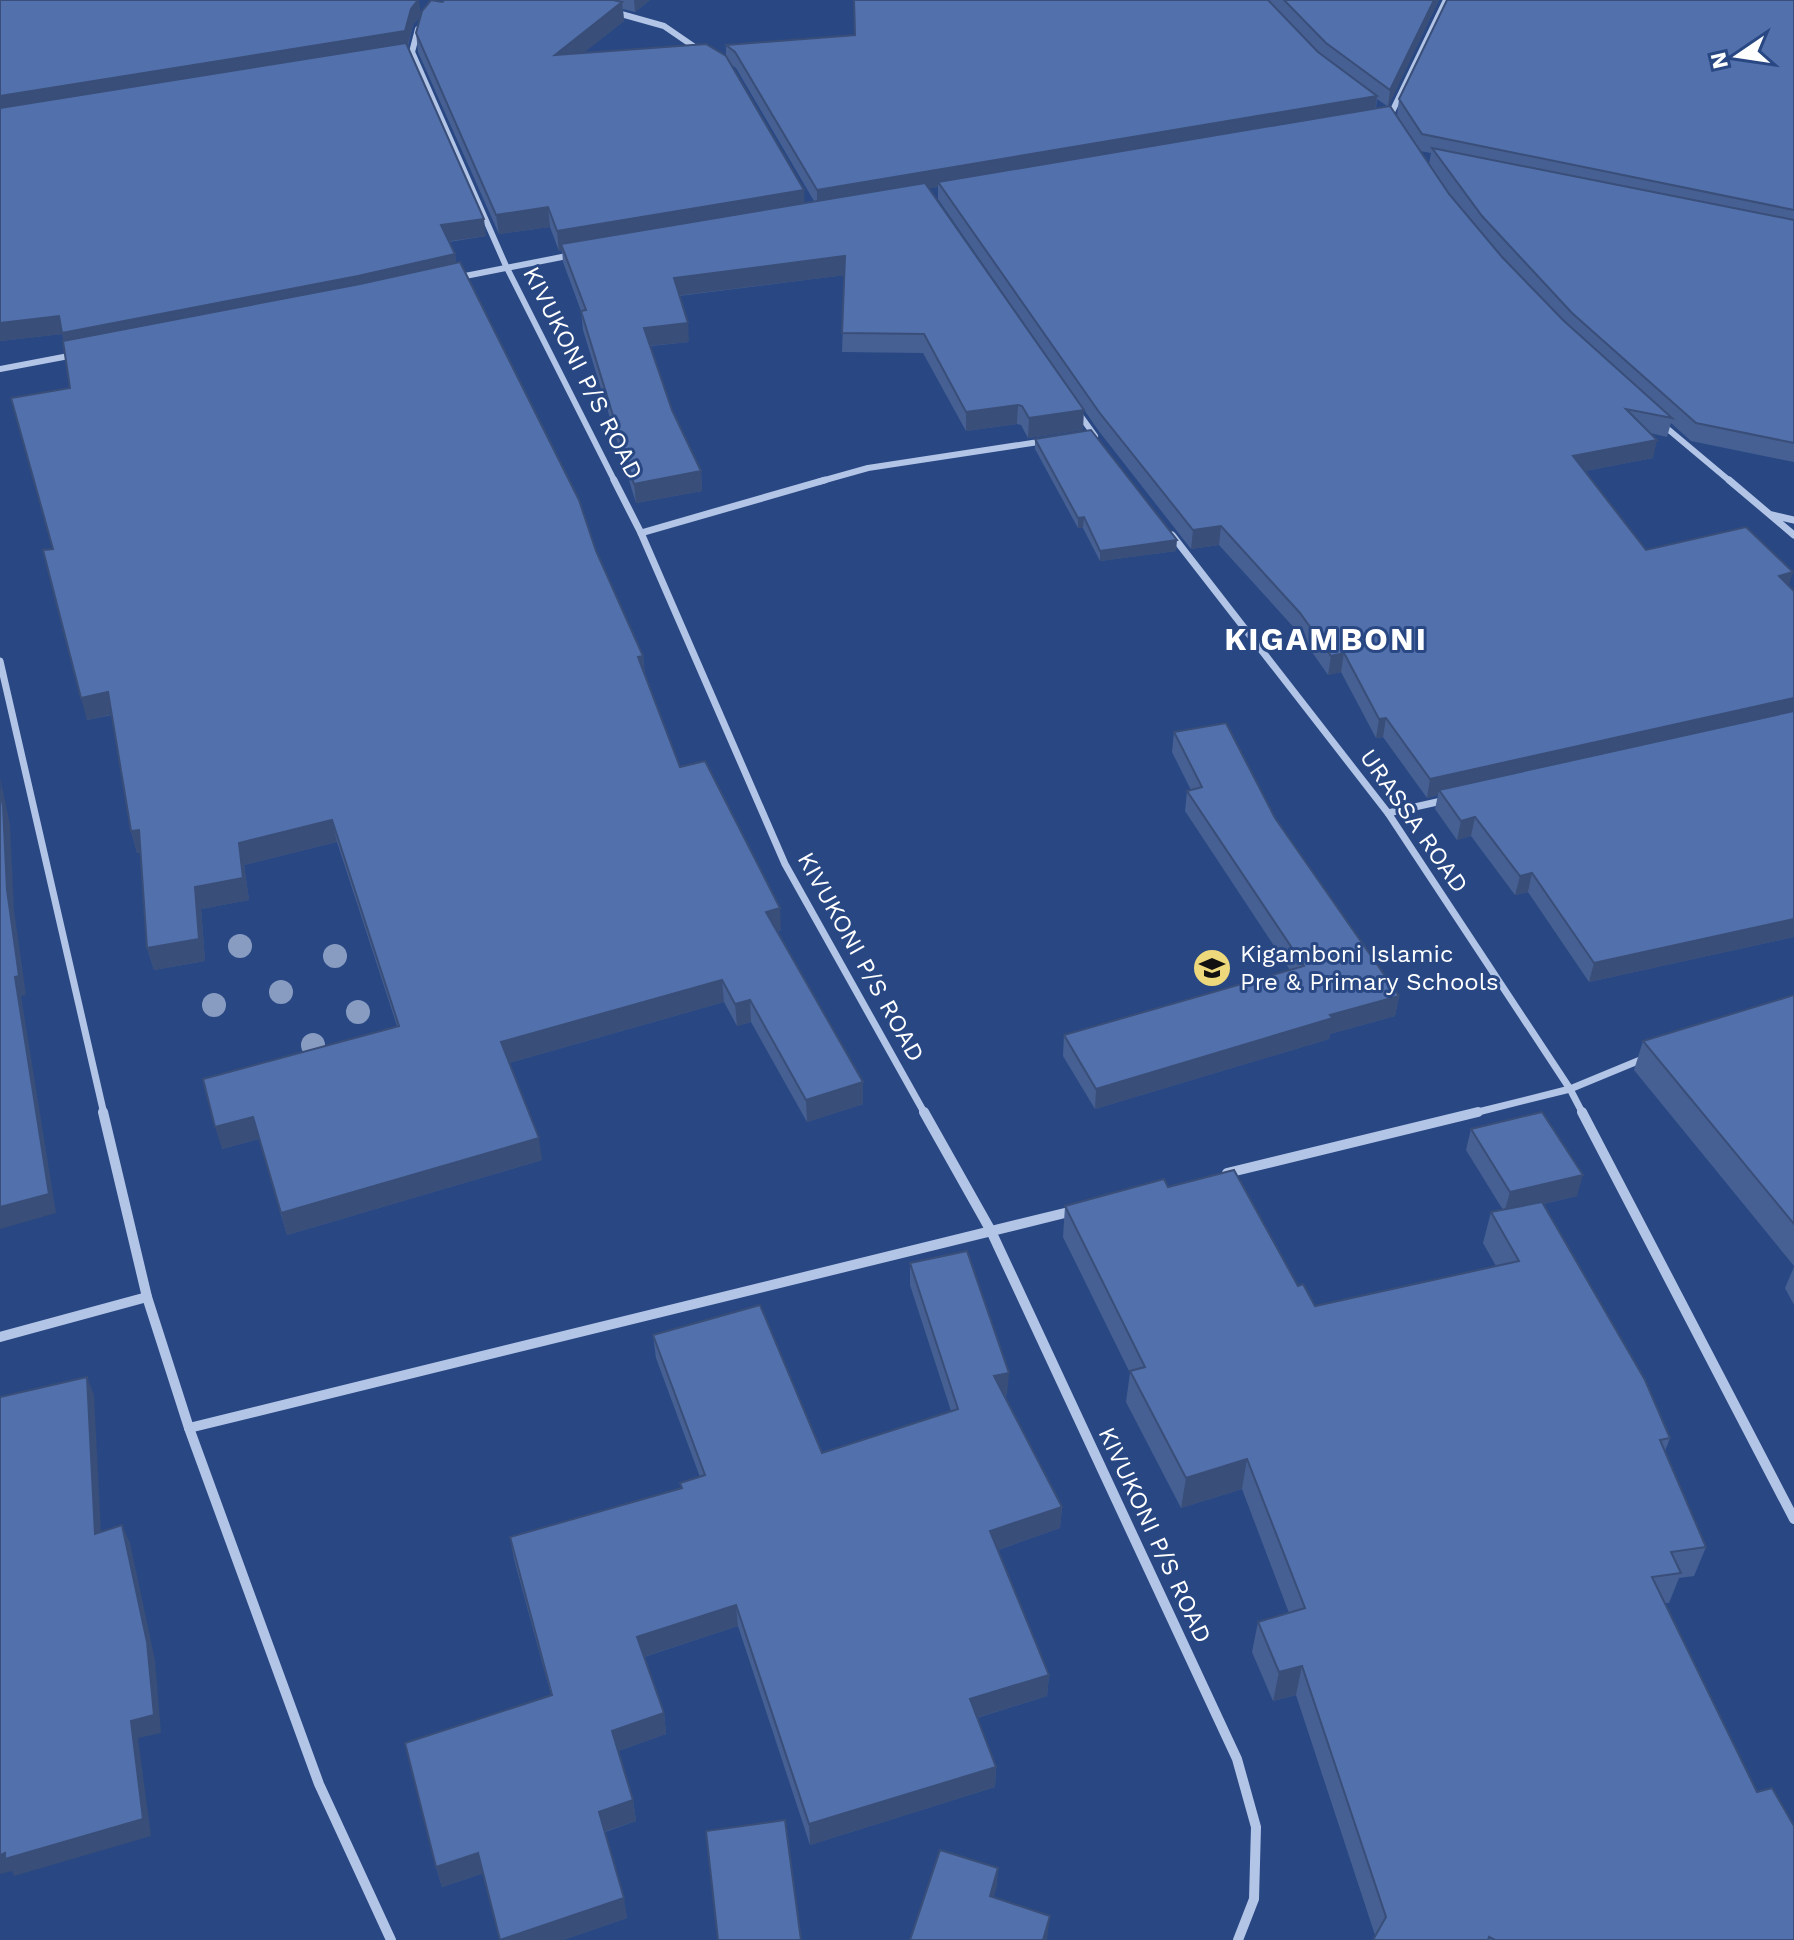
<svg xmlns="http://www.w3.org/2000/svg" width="1794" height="1940" font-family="'Work Sans',sans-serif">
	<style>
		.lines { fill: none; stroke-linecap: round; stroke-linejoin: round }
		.minor-far2 { stroke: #b3c5e7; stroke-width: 6 }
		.minor-far1 { stroke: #b3c5e7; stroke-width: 7 }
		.minor { stroke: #b3c5e7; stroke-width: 10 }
		.tree { fill: #889cc2 }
		.wall { fill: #476093; fill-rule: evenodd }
		.shaded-wall { fill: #394e78 }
		.building { fill: #5270ab; stroke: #394e78; stroke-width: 2 }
		.labels { text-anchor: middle; stroke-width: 6; stroke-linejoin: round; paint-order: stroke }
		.street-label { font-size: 24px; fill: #fff; stroke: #294883 }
		.poi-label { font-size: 24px; fill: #fff; stroke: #294883; text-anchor: start }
		.district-label { font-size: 32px; font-weight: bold; letter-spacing: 2px; fill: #fff; stroke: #294883 }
	</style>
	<rect width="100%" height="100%" fill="#294883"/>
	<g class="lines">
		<!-- minor-far2 -->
		<g class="minor-far2">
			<polyline points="614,12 664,26 699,50"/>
			<polyline points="418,29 412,52 506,266 615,482"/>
			<polyline points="1393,120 1390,116 1446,0"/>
			<polyline points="460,277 572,255"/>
			<polyline points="0,369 74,355"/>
			<polyline points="1077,411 1095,436"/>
			<polyline points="1663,425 1731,482"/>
			<polyline points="818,482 868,468 1045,441"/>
		</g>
		<!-- minor-far1 -->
		<g class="minor-far1">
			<polyline points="614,480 641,533 785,864 925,1114"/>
			<polyline points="1729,480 1794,535"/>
			<polyline points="1772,515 1794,520"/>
			<polyline points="641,533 825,480"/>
			<polyline points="1172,535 1388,813 1570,1089 1583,1114"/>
			<polyline points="0,661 104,1114"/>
			<polyline points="1388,813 1446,800"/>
			<polyline points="1470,1114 1570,1089 1645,1058"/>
		</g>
		<!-- minor -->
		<g class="minor">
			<polyline points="103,1112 147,1297 189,1428 319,1784 391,1940"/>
			<polyline points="924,1112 991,1231 1237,1759 1256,1827 1254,1899 1238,1940"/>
			<polyline points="1582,1112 1794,1519"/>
			<polyline points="1227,1173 1478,1112"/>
			<polyline points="0,1337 147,1297"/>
			<polyline points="189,1428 1073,1211"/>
		</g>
	</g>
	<!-- trees -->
	<g class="tree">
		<circle cx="240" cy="946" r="12"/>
		<circle cx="335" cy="956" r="12"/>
		<circle cx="281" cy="992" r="12"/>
		<circle cx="214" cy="1005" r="12"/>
		<circle cx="358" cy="1012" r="12"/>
		<circle cx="313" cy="1045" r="12"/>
	</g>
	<!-- wall -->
	<g class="wall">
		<path d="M0,0l421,14 24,-14h205l-15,12 -12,-3 1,12 -41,32 143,5v-13l129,-10 -1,-35h585l-51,106 9,10 2,-17 395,-99v462l-103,-21 -20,-18 -4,14 -17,-4 3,25 -68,13 61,79 143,36 5,5v346l-205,45 -61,-90 -13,3 -44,-59 -14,4 -22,-31 3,-14 -11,3 -44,-61 -7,1 -35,-66 -13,3 -30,-43 -79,-87 -28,4 -93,-119 -160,-231v-12l-9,1 154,242 -55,8 -7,-13 -4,-1 -51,7 -43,-78 -81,-1 3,-77 -166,21 10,46 -39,4 22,64 29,61 1,20 -66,12 -53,-173 -2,-19 -18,-49 -1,-12 -3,1 -9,-24 -51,7 -81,-182 -2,-19 5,-18 -8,10 -5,21 78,190 -37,6 6,12 1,9 140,288 47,105 2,20 35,91 101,163 -3,1 85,173 -56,18 -56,-100 -14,4 -13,-24 -215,61 33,97 -255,75 -28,-96 -37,10 175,-123 -60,-184 -93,23 5,35 -48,9 4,52 -51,9 -7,-22 -7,-95h-3l-6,-22 -19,-116 -25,5 -34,-171 17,-161 -6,-47 -2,-7 -62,7zM729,63l7,5 78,133 -9,2zM1377,99l10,7 -11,2zM1420,151l11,2 -2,11z"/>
		<polygon points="1035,439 1176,551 1100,561 1083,528 1078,528 1035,449"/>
		<polygon points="1174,732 1275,818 1399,996 1395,1016 1330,1034 1329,1039 1095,1109 1063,1056 1064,1035 1290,970 1185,811 1187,791 1191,790 1172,752"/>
		<polygon points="1794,995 1794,1266 1634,1070 1643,1041"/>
		<polygon points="1471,1129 1577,1196 1543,1204 1670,1438 1665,1451 1706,1547 1694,1576 1679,1578 1669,1603 1665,1603 1794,1940 1373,1940 1375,1935 1296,1695 1273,1701 1252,1652 1258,1622 1289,1613 1242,1489 1181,1508 1126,1402 1130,1373 1063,1237 1065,1206 1168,1187 1298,1286 1315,1306 1496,1266 1483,1243 1491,1212 1503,1210 1466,1150"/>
		<polygon points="910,1263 1007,1395 1005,1396 1062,1507 1060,1528 998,1550 1049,1675 1047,1696 977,1718 996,1767 995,1787 810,1845 738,1626 644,1657 664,1713 666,1734 618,1751 633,1800 636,1821 605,1832 627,1918 563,1940 500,1940 484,1873 442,1887 436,1867 551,1695 514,1559 510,1537 681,1488 680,1483 700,1477 656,1358 653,1335 822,1453 951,1411 910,1285"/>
		<polygon points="1794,1267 1794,1305 1785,1288"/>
	</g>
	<!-- shaded-wall -->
	<g class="shaded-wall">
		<polygon points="418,0 419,0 421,15 413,25 407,47 0,113 0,96 411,9"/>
		<polygon points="634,0 650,0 635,12"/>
		<polygon points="1434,0 1439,0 1388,107 1390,90"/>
		<polygon points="622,2 624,21 557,74 555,55"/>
		<polygon points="1377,96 1375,112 938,182 938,187 817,207 817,190"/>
		<polygon points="804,190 805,209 561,244 562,250 559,251 557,231"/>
		<polygon points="548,207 550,227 499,234 496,215"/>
		<polygon points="484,219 486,236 443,242 441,225"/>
		<polygon points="455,254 457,271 66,350 62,334 0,341 0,323"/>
		<polygon points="845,256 846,275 675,296 674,278"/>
		<polygon points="688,323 689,342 646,346 644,328"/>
		<polygon points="1018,405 1017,424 966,431 966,412"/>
		<polygon points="1084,410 1083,430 1028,438 1029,418"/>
		<polygon points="1657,440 1653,458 1569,474 1573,456"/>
		<polygon points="701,471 702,491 636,503 634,484"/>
		<polygon points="1084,517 1083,528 1078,528 1078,518"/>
		<polygon points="1221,526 1219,545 1191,549 1193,530"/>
		<polygon points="1177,540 1176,551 1100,561 1100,551"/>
		<polygon points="1793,572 1787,591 1779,576"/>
		<polygon points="1344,653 1341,672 1328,675 1331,656"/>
		<polygon points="643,656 645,678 638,657"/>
		<polygon points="108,692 114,714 87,720 81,698"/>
		<polygon points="1794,698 1794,711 1439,790 1438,795 1427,798 1430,779"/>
		<polygon points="1386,718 1383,737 1376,738 1379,719"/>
		<polygon points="0,777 10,825 14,910 26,995 21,996 56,1213 0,1229 0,1207 15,977 7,890"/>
		<polygon points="1475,817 1471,836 1457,840 1461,821"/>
		<polygon points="332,820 337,842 244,865 249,900 201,909 205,961 154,970 147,948 195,887 239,843"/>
		<polygon points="139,830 145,852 137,853 131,831"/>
		<polygon points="1532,873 1528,892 1515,895 1520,876"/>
		<polygon points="780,908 781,930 768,934 766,912"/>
		<polygon points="1794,919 1794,937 1589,982 1594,963"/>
		<polygon points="722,980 724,1002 505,1064 501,1042"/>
		<polygon points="1399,996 1395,1016 1330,1034 1329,1039 1095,1109 1096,1089 1330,1015"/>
		<polygon points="750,1000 751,1022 737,1026 735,1004"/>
		<polygon points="863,1082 863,1104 807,1122 806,1100"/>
		<polygon points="253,1117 259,1139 222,1149 215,1127"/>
		<polygon points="539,1138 542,1160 287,1235 281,1213"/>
		<polygon points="1583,1175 1577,1196 1504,1213 1510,1192"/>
		<polygon points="1009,1373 1007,1395 993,1398 994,1376"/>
		<polygon points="87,1377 94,1395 102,1552 95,1534"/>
		<polygon points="1247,1459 1242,1489 1181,1508 1186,1478"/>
		<polygon points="1062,1507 1060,1528 989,1553 990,1531"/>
		<polygon points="122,1525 130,1543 155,1660 161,1733 138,1738 151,1836 14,1876 12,1871 0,1874 0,1855 131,1721"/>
		<polygon points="736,1605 738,1626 640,1658 637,1637"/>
		<polygon points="1302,1666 1296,1695 1273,1701 1279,1672"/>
		<polygon points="1049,1675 1047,1696 969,1720 970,1699"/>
		<polygon points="664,1713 666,1734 615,1752 612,1731"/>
		<polygon points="996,1767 995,1787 810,1845 809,1824"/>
		<polygon points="633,1800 636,1821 603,1832 599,1812"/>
		<polygon points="478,1853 484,1873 442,1887 436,1867"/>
		<polygon points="998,1868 997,1886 989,1914 990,1896"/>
		<polygon points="624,1898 627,1918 563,1940 503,1940"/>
		<polygon points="1050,1916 1047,1940 1043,1940"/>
	</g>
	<!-- building -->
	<g class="building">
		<polygon points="0,0 418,0 411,9 405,31 0,96"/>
		<polygon points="431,0 442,2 445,0 613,0 622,2 555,55 706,44 726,56 804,190 557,231 548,207 496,215 416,33 422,11"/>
		<polygon points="854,0 1268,0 1318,52 1377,96 817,190 735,52 726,45 855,35"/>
		<polygon points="1284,0 1434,0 1390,90 1326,43"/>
		<polygon points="1447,0 1794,0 1794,210 1422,134 1399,99"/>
		<polygon points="406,43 484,219 441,225 455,254 358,276 62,333 59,316 0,323 0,108"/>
		<polygon points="1390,106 1449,194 1502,257 1564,321 1672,418 1626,409 1657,440 1573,456 1646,550 1746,527 1793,572 1779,576 1794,591 1794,698 1430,779 1386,718 1379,719 1344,653 1331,656 1300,613 1221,526 1193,530 1099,412 938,182"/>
		<polygon points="1432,148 1794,220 1794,443 1696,423 1572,313 1482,216"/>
		<polygon points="925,183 1084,410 1029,418 1022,406 1018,405 966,412 924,334 842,333 845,256 674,278 688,323 644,328 672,410 701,471 634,484 581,311 586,310 561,244"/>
		<polygon points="460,262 579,500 596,551 643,656 638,657 680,767 705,761 780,908 766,912 863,1082 806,1100 750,1000 735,1004 722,980 501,1042 539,1138 281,1213 253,1117 215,1127 203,1079 399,1026 332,820 239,843 243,878 195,887 199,939 147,948 139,830 131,831 108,692 81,698 43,550 53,549 11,398 70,388 63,341 360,284"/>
		<polygon points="1091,430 1177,540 1100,551 1084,517 1078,518 1035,439"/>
		<polygon points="1794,711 1794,919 1594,963 1532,873 1520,876 1475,817 1461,821 1439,790"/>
		<polygon points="1226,723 1275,818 1399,996 1330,1015 1333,1018 1096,1089 1064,1035 1304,966 1187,791 1202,787 1174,732"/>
		<polygon points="0,790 3,806 7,890 19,976 15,977 49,1194 0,1207"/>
		<polygon points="1794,995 1794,1224 1643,1041"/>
		<polygon points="1542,1112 1583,1175 1510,1192 1471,1129"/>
		<polygon points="1234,1170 1298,1286 1303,1284 1315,1306 1519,1261 1491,1212 1542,1202 1645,1380 1670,1438 1660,1440 1706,1547 1671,1552 1681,1573 1652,1577 1757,1792 1772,1788 1794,1826 1794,1940 1495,1940 1489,1937 1488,1940 1373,1940 1386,1917 1302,1666 1279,1672 1258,1622 1305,1608 1247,1459 1186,1478 1130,1371 1145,1367 1065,1206 1164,1179 1168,1187"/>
		<polygon points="967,1251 1009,1373 994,1376 1062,1507 990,1531 1049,1675 970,1699 996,1767 809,1824 736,1605 637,1637 664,1713 612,1731 633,1800 599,1812 624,1898 500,1940 478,1853 436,1867 405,1743 552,1695 510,1537 682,1488 680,1483 705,1475 653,1335 760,1305 822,1453 958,1409 910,1263"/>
		<polygon points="87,1377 95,1534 122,1525 147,1642 154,1715 131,1721 143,1819 5,1859 5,1853 0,1855 0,1397"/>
		<polygon points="785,1820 801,1940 718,1940 706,1831"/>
		<polygon points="940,1850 998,1868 990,1896 1050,1916 1043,1940 910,1940"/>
	</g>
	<!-- icons -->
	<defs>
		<g id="school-disc" transform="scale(2)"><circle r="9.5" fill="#edd87b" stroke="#294883"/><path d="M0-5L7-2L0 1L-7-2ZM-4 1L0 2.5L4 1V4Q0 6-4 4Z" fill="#111"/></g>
	</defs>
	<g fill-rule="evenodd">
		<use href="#school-disc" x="1212" y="968"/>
	</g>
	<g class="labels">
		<!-- street labels -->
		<g class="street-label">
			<text transform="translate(583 373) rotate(63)" y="8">KIVUKONI P/S ROAD</text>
			<text transform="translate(1414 821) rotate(55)" y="8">URASSA ROAD</text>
			<text transform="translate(861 957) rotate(61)" y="8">KIVUKONI P/S ROAD</text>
			<text transform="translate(1155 1535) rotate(65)" y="8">KIVUKONI P/S ROAD</text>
		</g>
		<!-- poi labels -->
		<g class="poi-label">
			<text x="1240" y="962">Kigamboni Islamic<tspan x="1240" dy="28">Pre &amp; Primary Schools</tspan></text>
		</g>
		<!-- district labels -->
		<g class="district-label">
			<text x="1326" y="650">KIGAMBONI</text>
		</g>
	</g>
	<!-- north arrow -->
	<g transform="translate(1738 56) rotate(257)" stroke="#294883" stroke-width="6" paint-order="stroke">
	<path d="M0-6L14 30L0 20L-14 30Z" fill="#ffffff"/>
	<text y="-12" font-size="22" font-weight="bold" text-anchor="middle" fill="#ffffff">N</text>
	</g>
</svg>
